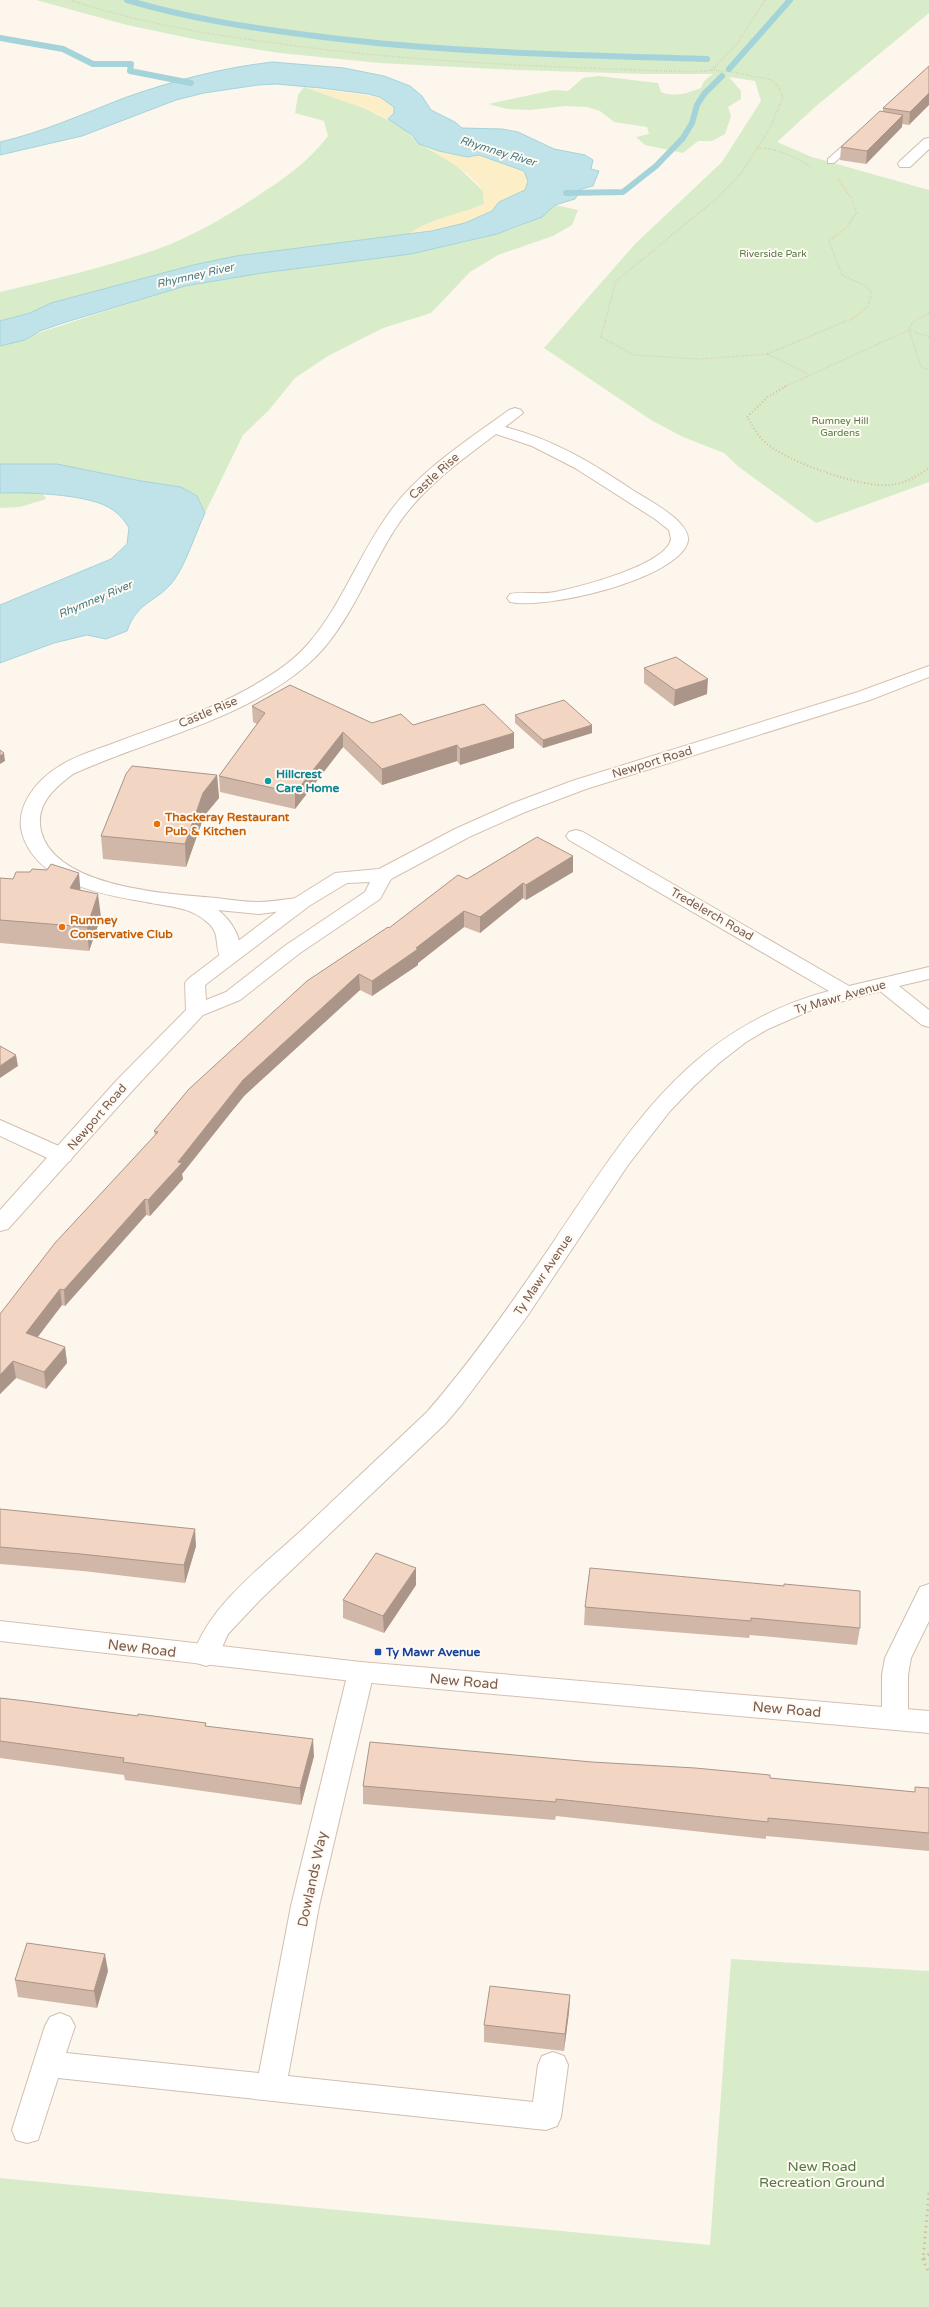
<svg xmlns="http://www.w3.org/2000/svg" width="929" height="2307" font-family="'Varela Round',sans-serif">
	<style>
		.green { fill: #d8ecc9 }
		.sand { fill: #fcefc7 }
		.water { fill: #bfe3e8; stroke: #a5d3da }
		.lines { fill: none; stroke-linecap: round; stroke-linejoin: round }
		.stream { stroke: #a5d3da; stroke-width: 6 }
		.lane-casing { stroke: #d1beb0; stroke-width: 2 }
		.street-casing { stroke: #d1beb0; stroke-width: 2 }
		.secondary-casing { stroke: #d6c0b0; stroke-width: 2 }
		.path-far2 { stroke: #d9b8a5; stroke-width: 1.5; stroke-dasharray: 0.5 2; stroke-linecap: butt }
		.path-far1 { stroke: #d9b8a5; stroke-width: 2; stroke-dasharray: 1 2.5; stroke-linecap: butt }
		.path { stroke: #d9b8a5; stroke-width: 3; stroke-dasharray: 1.5 4; stroke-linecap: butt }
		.lane { fill: #fff; fill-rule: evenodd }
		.street { fill: #fff; fill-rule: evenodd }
		.secondary { fill: #fff; fill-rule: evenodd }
		.wall { fill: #d1b7a8 }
		.shaded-wall { fill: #aa9588 }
		.building { fill: #f3d5c3; stroke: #aa9588 }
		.culture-dot { fill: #0f9aa8; stroke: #fffaf3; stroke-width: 1.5 }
		.food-dot { fill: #e8710a; stroke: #fffaf3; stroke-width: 1.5 }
		.transit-dot { fill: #1a4fb4; stroke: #fffaf3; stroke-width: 1.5 }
		.labels { text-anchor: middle; stroke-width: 4; stroke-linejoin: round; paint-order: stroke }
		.far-park-label { font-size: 10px; fill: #537a41; stroke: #fffaf3 }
		.far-water-label { font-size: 11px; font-style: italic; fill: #437c86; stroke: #fffaf3 }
		.street-label { font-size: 12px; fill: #7a5c4d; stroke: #fffaf3 }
		.culture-label { font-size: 12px; font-weight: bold; fill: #0d838f; stroke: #fffaf3; text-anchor: start }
		.food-label { font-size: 12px; font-weight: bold; fill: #c56008; stroke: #fffaf3; text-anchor: start }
		.transit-label { font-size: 12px; font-weight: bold; fill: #164399; stroke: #fffaf3; text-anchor: start }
		.near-street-label { font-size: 14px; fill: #7a5c4d; stroke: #fffaf3 }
		.near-park-label { font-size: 14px; fill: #537a41; stroke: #fffaf3 }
	</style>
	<rect width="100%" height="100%" fill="#fdf6ec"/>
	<!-- green -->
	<g class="green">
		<path d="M36,0h893v13l-114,94 -38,35 35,15 117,33v292l-113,41 -77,-56 -15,-14 -41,-16 -32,-17 -107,-72 91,-104 87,-82 39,-61 -6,-20 -26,-4 12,14v8l-13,8 3,9 -6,18 -13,7h-14l-15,12 -38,-8 -9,-8 13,-3 -2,-7 -33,-5 -14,-11 -13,-4 -22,-1 -35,4 -23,-1 -19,-5 66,-14 14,1 15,-13 15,-2 60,7 3,9c13,6 27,1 40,-4l3,-7 9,-7h-67l-129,-4 -137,-7 -100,-10 -77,-12 -76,-16z"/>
		<path d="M304,87l60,21 36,18 20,18 36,21 27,26 1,13c-24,11 -53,14 -75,30l-173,22 -43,9 -142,38 -21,10 -30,8v-29c52,-12 105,-25 155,-42 37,-13 72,-34 104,-55 26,-17 50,-34 69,-59l-4,-15 -29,-8 3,-18z"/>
		<path d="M555,205l23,5 -6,15 -19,11 -55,19 -28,17 -39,41 -48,15 -55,28 -33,22 -26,32 -26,25 -38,78 -8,-17 -16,-9 -40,-6 -53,-11 -88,-6v-118c44,-15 89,-30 134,-44 17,-6 35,-13 52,-17 91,-18 184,-21 275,-42 32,-8 69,-15 94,-38z"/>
		<polygon points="27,492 43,494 46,499 20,507 0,508 0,493"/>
		<polygon points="731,1959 929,1971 929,2307 0,2307 0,2178 710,2245"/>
	</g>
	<!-- sand -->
	<g class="sand">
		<polygon points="304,87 380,97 394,107 394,113 388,119 364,108"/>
		<path d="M427,147l39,10 13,-2 45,16 4,10 -3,10 -26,11 -7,9 -27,12 -56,11c22,-16 51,-19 75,-30 0,-3 0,-9 -1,-12 -6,-16 -42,-35 -56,-45z"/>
	</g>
	<!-- water -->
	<g class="water">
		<path d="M272,62l72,6 40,8 26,10 12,10 9,14 24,12 7,6 40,1 16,3 36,17 31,6 8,5 -2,9 8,2 -6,15 -12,3 -6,10 -20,6 -13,12 -45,17 -86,20 -149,19 -77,13 -122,37 -23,8 -15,9 -25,6v-25l30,-8 21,-10 142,-38 43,-9 195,-25 34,-8 27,-12 7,-9 26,-12 3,-9 -4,-10 -45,-16 -12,2 -28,-6 -20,-7 -7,-9 -24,-16 6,-6v-6l-14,-10 -12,-3 -47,-6 -45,-4 -18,1 -54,8 -28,7 -94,36 -82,19v-13c43,-10 83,-28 124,-44 48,-17 97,-30 148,-36z"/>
		<path d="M0,464h57l84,17 40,6 16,9 8,17c-9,19 -19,51 -31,67 -17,23 -36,20 -47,51l-21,8 -19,-4 -33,8 -54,20v-58l111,-46 16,-15 2,-16c-4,-7 -9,-13 -16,-18 -21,-16 -86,-18 -113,-17z"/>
	</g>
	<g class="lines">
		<!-- stream -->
		<g class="stream">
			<path d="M127,0c64,19 130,29 196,37 128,16 256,18 384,22"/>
			<polyline points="0,38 63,49 93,64 131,64 130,71 191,83"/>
			<polyline points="729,69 790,0"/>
			<polyline points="566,193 623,192 656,166 683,138 692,123 697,105 704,94 722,76"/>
		</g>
		<!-- lane casing -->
		<g class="lane-casing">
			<polygon id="lane" points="855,135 860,138 858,140 834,163 828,163 828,159"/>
		</g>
		<!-- street casing -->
		<g class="street-casing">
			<g id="street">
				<polygon points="929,138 929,149 910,167 900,167 898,164 900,161 924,139"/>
				<path d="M515,408l6,2 2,3 -18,14c48,12 89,37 129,64 15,9 30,17 43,29 6,6 14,15 10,24 -14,36 -142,66 -177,58l-3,-4 3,-4c15,-3 30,1 45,-2 24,-5 112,-27 116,-53l-2,-9 -14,-11 -80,-51 -43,-22 -36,-12c-36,27 -74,54 -99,92 -30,45 -48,103 -90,139 -66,56 -157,74 -234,109 -19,14 -38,31 -32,57 14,57 128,63 175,67 14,2 29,4 43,4 13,0 26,-3 39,-4l7,2 3,4 -3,4 -46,6 -41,-4c13,10 29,33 18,49l-7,2 -7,-2c-9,-12 0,-25 -15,-37 -18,-16 -38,-15 -61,-20 -43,-7 -110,-19 -124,-69 -7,-27 15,-53 36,-66 15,-10 34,-16 51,-22 45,-18 93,-31 135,-54 23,-13 47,-27 64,-47 35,-40 52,-93 84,-135 31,-41 76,-69 117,-99z"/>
				<path d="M576,830l7,2 266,154 80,-19v12l-30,7 30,24v17l-7,-2 -42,-34 -66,18 -46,20 -22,13 -27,21 -25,23 -24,25 -42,54 -102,153 -64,86 -17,20 -185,176 -32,34 -13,29 -9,3 -9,-3 -4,-7c15,-50 72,-92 110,-127 41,-39 83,-78 124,-117 45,-52 84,-108 123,-165 77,-114 137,-218 279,-256l-260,-151 -3,-4 3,-4z"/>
				<polygon points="0,1120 70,1151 73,1156 70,1161 62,1163 54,1161 0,1136"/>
				<polygon points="929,1584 929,1621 911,1658 908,1675 908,1719 904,1726 895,1730 886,1726 882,1719 882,1675 885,1658 920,1587"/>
				<polygon points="361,1662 370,1665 374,1672 319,1906 288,2076 533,2102 538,2065 542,2056 553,2052 564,2056 568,2065 561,2117 557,2126 546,2130 58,2078 38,2140 27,2143 16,2140 12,2130 45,2026 50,2017 60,2013 70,2017 75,2026 66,2053 259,2073 291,1906 348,1672 352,1665"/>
			</g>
		</g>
		<!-- secondary casing -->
		<g class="secondary-casing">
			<g id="secondary">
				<path d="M929,666v11l-59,23 -284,89 -61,23 -56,25 -78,42 -11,20 -80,54 -60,47 -37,15 -70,75 -125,139 -8,2v-21l117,-130 69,-70 -1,-27 3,-4 107,-81 40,-25 44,-4 76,-40 56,-25 61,-23 286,-89zM370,882l-5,10 -79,53 -60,47 -20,8 -1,-15 104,-79 38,-23z"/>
				<polygon points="0,1621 361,1662 929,1711 929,1733 361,1682 0,1641"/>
			</g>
		</g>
		<!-- path-far2 -->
		<g class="path-far2">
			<path d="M70,0c67,22 135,34 205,43 139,20 280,24 421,29l16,-2 20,2 40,8 6,6 5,11 -13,31 -28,44 -25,26 -101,83 -15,56 33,18 66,4 67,-5 42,20"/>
			<polyline points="712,70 736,45 765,0"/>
			<path d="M758,148c19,0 37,9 53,19"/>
			<polyline points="929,313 912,323 909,330 921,367 929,370"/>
			<polyline points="767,354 854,318 868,306 872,292 864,285 842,275 829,241 848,226 856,213 852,199 838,179"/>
			<polyline points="784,387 909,330 929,337"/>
		</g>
		<!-- path-far1 -->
		<path class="path-far1" d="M786,386l-18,11 -21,20c6,9 11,20 20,27 22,18 94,44 123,41 14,-1 28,-9 39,-17"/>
		<!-- path -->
		<g class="path">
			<polyline points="929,2193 923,2260 929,2273"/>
			<polyline points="924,2259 929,2254"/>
		</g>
		<!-- lane -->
		<use href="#lane" class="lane"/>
		<!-- street -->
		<use href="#street" class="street"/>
		<!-- secondary -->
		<use href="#secondary" class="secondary"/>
	</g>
	<!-- wall -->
	<g class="wall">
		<polygon points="929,66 909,125 902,124 902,127 866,164 840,160 841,147 883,111 883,108"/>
		<polygon points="644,668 707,694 674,706 644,683"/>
		<polygon points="252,706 372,723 413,725 514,733 514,748 460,765 457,761 382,785 343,747 295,809 220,792 219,776 257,724 253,722"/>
		<polygon points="515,715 592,733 543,748 515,723"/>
		<polygon points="217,775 219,798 204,816 186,867 103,859 101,836"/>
		<polygon points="573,856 573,872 526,900 523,898 480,933 464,927 418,963 418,965 372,996 360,990 244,1096 182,1174 183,1179 150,1216 146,1215 65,1306 62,1305 37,1337 65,1347 67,1363 46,1389 16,1378 0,1394 0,1314 155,1135 154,1131 389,928 467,879"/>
		<polygon points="0,878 80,890 101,917 89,951 0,943"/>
		<polygon points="0,1509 196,1546 185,1583 83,1571 0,1564"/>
		<polygon points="590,1568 860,1628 857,1645 750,1635 749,1638 584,1625 585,1607"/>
		<polygon points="416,1585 384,1633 343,1618 343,1600"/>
		<polygon points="0,1698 138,1716 206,1723 206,1726 314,1756 301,1805 125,1780 124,1775 0,1758"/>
		<polygon points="770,1778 915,1792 915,1787 929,1788 929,1851 766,1836 766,1839 556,1816 555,1820 363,1804 363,1786"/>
		<polygon points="108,1971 97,2008 18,1997 15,1980"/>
		<polygon points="570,1995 569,2012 564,2051 484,2042 484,2025"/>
	</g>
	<!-- shaded-wall -->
	<g class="shaded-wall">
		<polygon points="929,93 929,105 909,125 910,112"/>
		<polygon points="903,115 902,127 866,164 867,151"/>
		<polygon points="708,679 707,694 674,706 675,690"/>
		<polygon points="592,725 592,733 543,748 543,740"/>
		<polygon points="343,732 343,747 295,809 295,793"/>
		<polygon points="514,733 514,748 460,765 460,749"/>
		<polygon points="457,745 457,761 382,785 382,769"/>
		<polygon points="4,753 5,761 0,764 0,756"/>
		<polygon points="217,775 219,798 204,816 186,867 185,844 203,793"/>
		<polygon points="573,856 573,872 526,900 526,885"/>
		<polygon points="79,873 81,897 70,888"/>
		<polygon points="523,883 523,898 480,933 480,917"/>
		<polygon points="98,894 101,917 89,951 87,927"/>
		<polygon points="464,911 464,927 418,963 418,965 372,996 372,981 416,948"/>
		<polygon points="359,974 360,990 244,1096 182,1174 183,1179 150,1216 148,1200 243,1080"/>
		<polygon points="16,1055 18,1066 0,1078 0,1066"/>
		<polygon points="145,1199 146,1215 65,1306 64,1290"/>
		<polygon points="60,1289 62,1305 28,1350 26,1333"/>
		<polygon points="65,1347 67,1363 46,1389 44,1372"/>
		<polygon points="13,1361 16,1378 0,1394 0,1375"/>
		<polygon points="195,1529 196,1546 185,1583 184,1565"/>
		<polygon points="416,1568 416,1585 384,1633 383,1616"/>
		<polygon points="313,1739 314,1756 301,1805 300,1788"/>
		<polygon points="105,1954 108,1971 97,2008 94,1991"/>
		<polygon points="570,1995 569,2012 564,2051 565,2034"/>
	</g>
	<!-- building -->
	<g class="building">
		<polygon points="929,66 929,93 910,112 883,108"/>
		<polygon points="880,111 903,115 867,151 841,147"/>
		<polygon points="676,657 708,679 675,690 644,668"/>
		<polygon points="290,685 372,723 401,714 413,725 484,704 514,733 460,749 457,745 382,769 343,732 295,793 219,776 265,713 252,706"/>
		<polygon points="564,700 592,725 543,740 515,715"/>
		<polygon points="0,750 4,753 0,756"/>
		<polygon points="132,766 217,775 203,793 185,844 101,836 126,774"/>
		<polygon points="537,837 573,856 526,885 523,883 480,917 464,911 416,948 418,949 372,981 359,974 243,1080 178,1162 182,1163 148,1200 145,1199 64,1290 60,1289 26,1333 65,1347 44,1372 13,1361 0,1375 0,1314 55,1243 158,1132 154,1131 189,1089 307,981 388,927 389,928 458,875 467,879"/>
		<polygon points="51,864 79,873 70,888 98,894 87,927 0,920 0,878 13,879 16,872 30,872 32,869 47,870"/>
		<polygon points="0,1046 16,1055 0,1066"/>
		<polygon points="0,1509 195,1529 184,1565 81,1554 0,1547"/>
		<polygon points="376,1553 416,1568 383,1616 343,1600"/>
		<polygon points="590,1568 784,1586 784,1584 860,1591 860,1628 751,1618 751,1621 585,1607"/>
		<polygon points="0,1698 26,1701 138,1716 138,1714 206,1723 205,1726 313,1739 300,1788 123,1762 124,1758 0,1741"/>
		<polygon points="370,1742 592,1762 695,1768 770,1775 770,1778 915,1792 915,1787 929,1788 929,1833 768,1818 768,1822 556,1799 556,1802 363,1786"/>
		<polygon points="27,1943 105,1954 94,1991 15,1980"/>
		<polygon points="490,1986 570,1995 565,2034 484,2025"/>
	</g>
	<!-- markers -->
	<circle class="culture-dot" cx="268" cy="781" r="4"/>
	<g class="food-dot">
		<circle cx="157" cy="824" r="4"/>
		<circle cx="62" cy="927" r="4"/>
	</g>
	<rect class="transit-dot" x="374" y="1648" width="8" height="8" rx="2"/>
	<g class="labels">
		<!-- far-park labels -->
		<g class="far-park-label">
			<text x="773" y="257">Riverside Park</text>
			<text x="840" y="424">Rumney Hill<tspan x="840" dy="12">Gardens</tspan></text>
		</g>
		<!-- far-water labels -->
		<g class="far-water-label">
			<text transform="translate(498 151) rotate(17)" y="4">Rhymney River</text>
			<text transform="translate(195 275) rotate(-13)" y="4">Rhymney River</text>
			<text transform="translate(95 599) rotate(-23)" y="4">Rhymney River</text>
		</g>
		<!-- street labels -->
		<g class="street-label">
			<text transform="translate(434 476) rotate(-42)" y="4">Castle Rise</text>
			<text transform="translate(208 712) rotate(-23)" y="4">Castle Rise</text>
			<text transform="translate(652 762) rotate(-17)" y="4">Newport Road</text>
			<text transform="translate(712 914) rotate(30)" y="4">Tredelerch Road</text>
			<text transform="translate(840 997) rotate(-16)" y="4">Ty Mawr Avenue</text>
			<text transform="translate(97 1117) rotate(-49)" y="4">Newport Road</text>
			<text transform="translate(543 1275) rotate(-56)" y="4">Ty Mawr Avenue</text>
		</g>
		<!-- culture labels -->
		<g class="culture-label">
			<text x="276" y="778">Hillcrest<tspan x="276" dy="14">Care Home</tspan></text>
		</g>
		<!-- food labels -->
		<g class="food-label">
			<text x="165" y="821">Thackeray Restaurant<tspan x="165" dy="14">Pub &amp; Kitchen</tspan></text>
			<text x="70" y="924">Rumney<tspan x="70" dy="14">Conservative Club</tspan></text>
		</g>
		<!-- transit labels -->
		<g class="transit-label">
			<text x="386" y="1656">Ty Mawr Avenue</text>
		</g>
		<!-- near-street labels -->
		<g class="near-street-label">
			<text transform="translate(142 1648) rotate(7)" y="5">New Road</text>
			<text transform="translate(464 1681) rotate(5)" y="5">New Road</text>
			<text transform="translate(787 1709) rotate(5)" y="5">New Road</text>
			<text transform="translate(312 1879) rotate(-78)" y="5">Dowlands Way</text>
		</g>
		<!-- near-park labels -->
		<g class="near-park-label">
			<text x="822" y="2171">New Road<tspan x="822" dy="16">Recreation Ground</tspan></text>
		</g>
	</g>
</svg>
